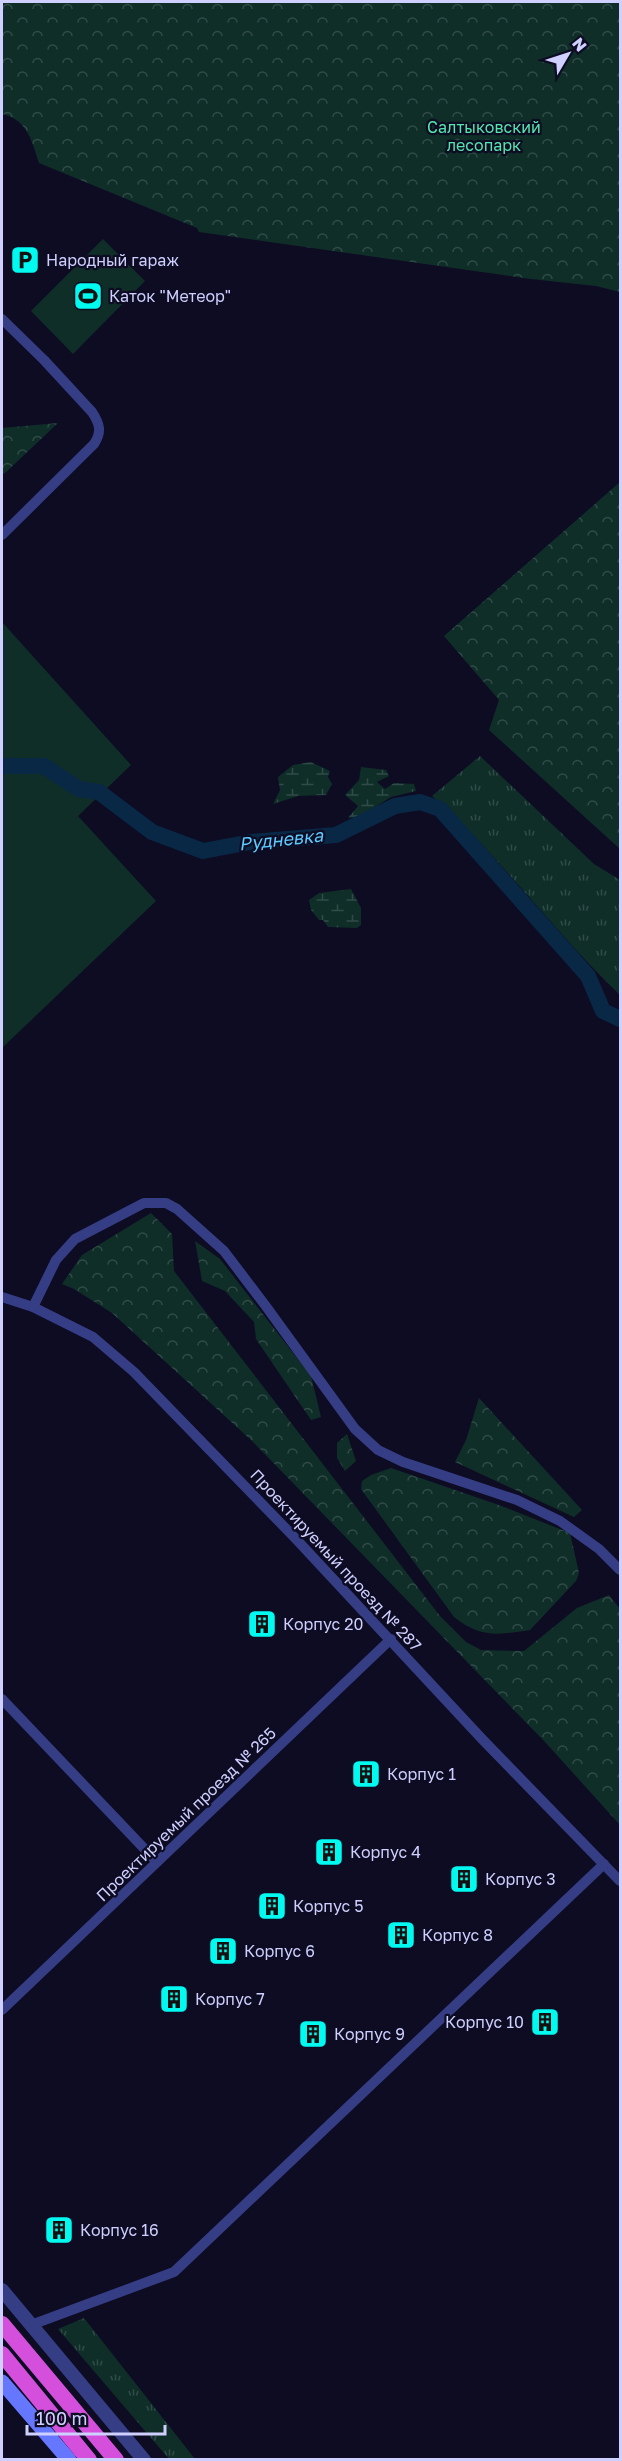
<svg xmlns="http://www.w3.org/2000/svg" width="622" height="2461" font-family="'Golos Text',sans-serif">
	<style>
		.grass { fill: url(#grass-tufts) }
		.forest { fill: url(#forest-crowns) }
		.wetland { fill: url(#wetland-marsh) }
		.park { fill: #0f2e28 }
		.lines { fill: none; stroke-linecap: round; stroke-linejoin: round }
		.river { stroke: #082846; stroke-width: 16 }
		.minor { stroke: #353d85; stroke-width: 10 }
		.tertiary { stroke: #353d85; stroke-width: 14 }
		.secondary { stroke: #67f; stroke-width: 15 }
		.trunk { stroke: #d450dc; stroke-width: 16 }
		.labels { text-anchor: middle; stroke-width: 4.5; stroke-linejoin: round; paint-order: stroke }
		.park-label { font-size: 16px; fill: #54e6ad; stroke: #0d0c23 }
		.poi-label { font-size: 16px; fill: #cfd0ff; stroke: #0d0c23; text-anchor: start }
		.street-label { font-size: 16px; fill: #cfd0ff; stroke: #0d0c23 }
		.water-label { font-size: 18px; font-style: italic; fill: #5dcaff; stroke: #0d0c23 }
	</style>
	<defs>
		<pattern id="grass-tufts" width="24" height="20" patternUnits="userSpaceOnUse" patternTransform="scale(1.5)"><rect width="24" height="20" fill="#0f2e28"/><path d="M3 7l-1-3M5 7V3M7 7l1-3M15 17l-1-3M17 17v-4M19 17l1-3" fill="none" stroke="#314b48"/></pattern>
		<pattern id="forest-crowns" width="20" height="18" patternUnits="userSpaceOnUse" patternTransform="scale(1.5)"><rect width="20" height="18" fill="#0f2e28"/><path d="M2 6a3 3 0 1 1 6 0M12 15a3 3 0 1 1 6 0" fill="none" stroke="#314b48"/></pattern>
		<pattern id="wetland-marsh" width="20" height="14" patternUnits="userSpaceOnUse" patternTransform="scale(1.5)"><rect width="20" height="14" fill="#0f2e28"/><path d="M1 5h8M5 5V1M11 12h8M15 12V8" fill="none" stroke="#314b48"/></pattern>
	</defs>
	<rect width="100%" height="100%" fill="#0d0c23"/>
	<!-- grass -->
	<g class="grass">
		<path d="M480,756l114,108 26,16v115c-66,-63 -119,-138 -188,-199z"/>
		<polygon points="84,2318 195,2459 169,2459 58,2329"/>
	</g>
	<!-- forest -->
	<g class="forest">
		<path d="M2,2h618v290l-24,-6 -65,-7 -332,-47 -2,-4 -158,-65c-7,-22 -12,-44 -37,-49z"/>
		<polygon points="58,423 5,473 2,474 2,428"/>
		<polygon points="620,482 620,849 489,730 499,700 444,636"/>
		<polygon points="151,1213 172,1234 174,1271 440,1616 466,1642 481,1650 524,1651 577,1608 609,1595 620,1609 620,1825 546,1743 252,1441 112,1313 74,1289 62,1284 82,1255"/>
		<polygon points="195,1241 220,1259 311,1376 321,1417 311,1420 256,1339 254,1322 225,1291 202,1281"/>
		<polygon points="479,1398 582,1510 574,1517 455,1462 466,1440"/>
		<polygon points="347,1434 356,1461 345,1471 337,1458 337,1443"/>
		<path d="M391,1468l108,37 71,28 9,40 -3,8 -46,49c-32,5 -50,8 -76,-13l-93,-128 1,-8 9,-6z"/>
	</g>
	<!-- wetland -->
	<g class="wetland">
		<polygon points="311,762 330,771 328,777 332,784 326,795 298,796 273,804 280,790 278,777 293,765"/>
		<polygon points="361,767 386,770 389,776 377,782 385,789 394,783 414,784 416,791 391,797 359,817 348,818 358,806 345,795 359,780"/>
		<polygon points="351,889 361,908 361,925 357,928 328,927 323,920 319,920 311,910 309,900 319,893"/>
	</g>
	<!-- park -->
	<g class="park">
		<polygon points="103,239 145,281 73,354 31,311"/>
		<polygon points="2,622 131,765 78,816 156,901 2,1048"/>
	</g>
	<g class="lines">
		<!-- river -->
		<polyline class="river" points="2,766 44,766 79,789 99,792 152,832 203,851 251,842 336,835 395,806 420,802 440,809 588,976 603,1011 620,1019"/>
		<!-- minor -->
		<g class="minor">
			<path d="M2,319l42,41 48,52c8,12 10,20 2,32l-92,91"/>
			<polyline points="2,1297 33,1307 93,1337 134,1372 296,1539 483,1740 620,1881"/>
			<polyline points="33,1307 56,1260 75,1239 144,1203 166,1203 177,1209 224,1251 265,1305 355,1429 378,1450 403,1462 517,1500 560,1521 599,1549 620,1570"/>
			<polyline points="2,1699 157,1862"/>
			<polyline points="2,2010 391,1639"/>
			<polyline points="31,2325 174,2272 604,1864"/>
		</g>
		<!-- tertiary -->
		<polyline class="tertiary" points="2,2290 144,2460"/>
		<!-- secondary -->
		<polyline class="secondary" points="2,2382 69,2460"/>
		<!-- trunk -->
		<g class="trunk">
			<polyline points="2,2324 116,2460"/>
			<polyline points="2,2354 89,2460"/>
		</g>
	</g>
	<!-- icons -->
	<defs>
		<g id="parking-square" transform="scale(1.5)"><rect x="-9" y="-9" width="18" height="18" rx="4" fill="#00faf0" stroke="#0d0c23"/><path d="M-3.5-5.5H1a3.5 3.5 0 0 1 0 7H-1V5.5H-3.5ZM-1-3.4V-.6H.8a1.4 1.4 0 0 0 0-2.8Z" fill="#111"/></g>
		<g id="stadium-square" transform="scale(1.5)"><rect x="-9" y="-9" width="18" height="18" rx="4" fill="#00faf0" stroke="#0d0c23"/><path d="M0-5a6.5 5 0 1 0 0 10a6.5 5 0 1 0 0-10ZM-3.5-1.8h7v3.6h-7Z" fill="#111"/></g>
		<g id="building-square" transform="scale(1.5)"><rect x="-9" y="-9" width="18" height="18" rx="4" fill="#00faf0" stroke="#0d0c23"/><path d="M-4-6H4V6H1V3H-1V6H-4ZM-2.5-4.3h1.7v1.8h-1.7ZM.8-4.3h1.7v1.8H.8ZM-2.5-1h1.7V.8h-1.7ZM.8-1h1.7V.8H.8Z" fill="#111"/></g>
	</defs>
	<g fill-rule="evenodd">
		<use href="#parking-square" x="25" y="260"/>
		<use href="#stadium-square" x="88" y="296"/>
		<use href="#building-square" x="262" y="1624"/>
		<use href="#building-square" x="366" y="1774"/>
		<use href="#building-square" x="329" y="1852"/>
		<use href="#building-square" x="464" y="1879"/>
		<use href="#building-square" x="272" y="1906"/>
		<use href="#building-square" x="401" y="1935"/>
		<use href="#building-square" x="223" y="1951"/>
		<use href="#building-square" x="174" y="1999"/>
		<use href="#building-square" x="545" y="2022"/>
		<use href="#building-square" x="313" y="2034"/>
		<use href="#building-square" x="59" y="2230"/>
	</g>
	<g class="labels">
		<!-- park labels -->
		<g class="park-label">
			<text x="484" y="133">Салтыковский<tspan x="484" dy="18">лесопарк</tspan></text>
		</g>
		<!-- poi labels -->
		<g class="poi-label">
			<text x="46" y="266">Народный гараж</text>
			<text x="109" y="302">Каток "Метеор"</text>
			<text x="283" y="1630">Корпус 20</text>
			<text x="387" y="1780">Корпус 1</text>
			<text x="350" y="1858">Корпус 4</text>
			<text x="485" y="1885">Корпус 3</text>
			<text x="293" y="1912">Корпус 5</text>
			<text x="422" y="1941">Корпус 8</text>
			<text x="244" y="1957">Корпус 6</text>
			<text x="195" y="2005">Корпус 7</text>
			<text x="524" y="2028" text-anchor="end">Корпус 10</text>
			<text x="334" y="2040">Корпус 9</text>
			<text x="80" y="2236">Корпус 16</text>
		</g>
		<!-- street labels -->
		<g class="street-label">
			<text transform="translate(336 1560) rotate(47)" y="6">Проектируемый проезд № 287</text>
			<text transform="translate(186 1814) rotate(-44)" y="6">Проектируемый проезд № 265</text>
		</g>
		<!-- water labels -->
		<g class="water-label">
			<text transform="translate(281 840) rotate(-6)" y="6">Рудневка</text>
		</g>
	</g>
	<!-- border -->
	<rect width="622" height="2461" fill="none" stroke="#cfd0ff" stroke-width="6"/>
	<!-- north arrow -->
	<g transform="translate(568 54) rotate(51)" stroke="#0d0c23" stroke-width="4.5" paint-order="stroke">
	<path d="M0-4.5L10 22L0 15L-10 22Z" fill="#cfd0ff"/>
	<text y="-9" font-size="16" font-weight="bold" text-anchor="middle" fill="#cfd0ff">N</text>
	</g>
	<!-- scale -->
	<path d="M27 2425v9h138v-9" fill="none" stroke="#cfd0ff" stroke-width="3"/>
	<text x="36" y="2425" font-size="18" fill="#cfd0ff" stroke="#0d0c23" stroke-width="4.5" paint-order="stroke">100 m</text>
</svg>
